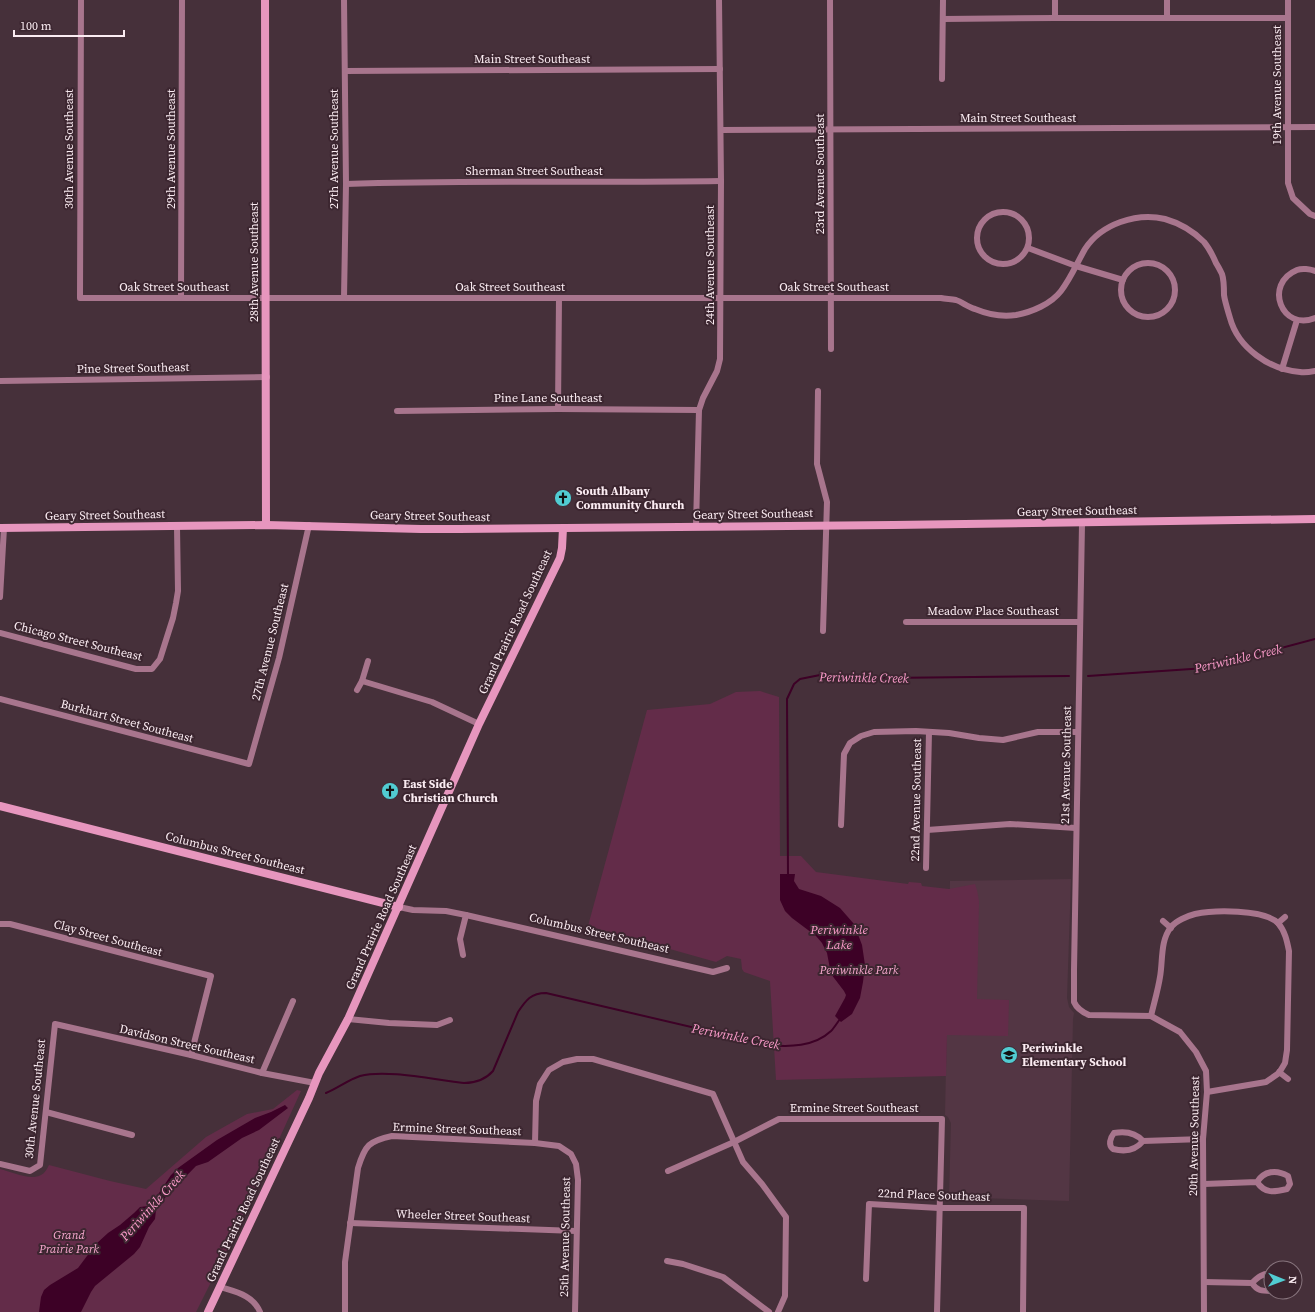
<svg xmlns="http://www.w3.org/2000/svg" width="1315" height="1312" font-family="'Source Serif 4',serif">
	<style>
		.built { fill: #533644 }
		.green { fill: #632c49 }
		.water { fill: #3d0126 }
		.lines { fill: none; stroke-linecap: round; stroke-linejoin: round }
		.stream { stroke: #3d0126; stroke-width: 2 }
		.street { stroke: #a8758d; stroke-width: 6 }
		.secondary { stroke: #e796be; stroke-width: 8 }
		.labels { text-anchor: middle; stroke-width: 4; stroke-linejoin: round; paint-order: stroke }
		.street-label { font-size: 12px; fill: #fbecf2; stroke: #3c2630 }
		.poi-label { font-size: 12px; font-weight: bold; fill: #fbecf2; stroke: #3c2630; text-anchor: start }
		.park-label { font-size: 12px; font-style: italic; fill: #f7a8ce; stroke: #3c2630 }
		.water-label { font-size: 13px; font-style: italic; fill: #fb9bca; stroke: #3c2630 }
	</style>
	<rect width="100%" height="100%" fill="#46303a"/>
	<!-- built -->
	<polygon class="built" points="1071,879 1067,998 1069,1007 1074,1013 1073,1019 1069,1201 949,1197 951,1123 948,1117 945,1115 950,881"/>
	<!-- green -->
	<g class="green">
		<polygon points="760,691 779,697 780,856 801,856 816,872 908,884 909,882 921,883 922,886 949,889 975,884 977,890 979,901 977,999 1009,1000 1008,1036 947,1035 946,1076 776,1080 770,981 744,972 742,969 741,959 727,956 716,962 588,926 647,710 710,704 736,692"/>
		<path d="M297,1090l4,1 -58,127 -47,94h-196v-143c12,3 30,12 41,6 4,-2 6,-6 8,-10l61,16 36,8 60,-52 41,-23 26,-5z"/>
	</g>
	<!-- water -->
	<g class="water">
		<polygon points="780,874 795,874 794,881 799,889 821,896 840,908 854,924 862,945 865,965 863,982 860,998 852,1014 841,1022 835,1016 845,998 846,995 844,991 831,974 827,953 822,943 816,936 792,918 785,911 780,900"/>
		<polygon points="285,1105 288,1108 259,1130 242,1138 208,1162 196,1166 160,1203 156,1210 155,1219 149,1227 140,1247 134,1254 95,1286 91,1292 81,1312 39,1312 41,1297 44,1290 50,1285 78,1268 96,1244 108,1233 120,1225 134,1213 140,1207 148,1206 153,1202 171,1175 178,1168 217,1140 255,1118 271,1112"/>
	</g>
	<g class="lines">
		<!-- stream -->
		<g class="stream">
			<polyline points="1088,676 1206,668 1315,639"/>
			<polyline points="788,876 787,699 794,684 800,679 820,675 884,678 1069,676"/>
			<path d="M326,1093c12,-5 22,-13 34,-17 27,-7 75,4 104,7 12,0 21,-3 29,-12l25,-59c8,-12 13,-19 28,-19l222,52c21,2 46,2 63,-14 3,-3 6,-8 9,-12"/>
		</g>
		<!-- street -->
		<g class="street">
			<path d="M81,0l-1,298h861c4,1 10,1 15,2 6,2 12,7 19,9 12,5 28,8 41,6 16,-3 35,-11 45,-24 10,-13 16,-28 24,-42 16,-25 52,-37 80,-30 14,4 29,13 39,23 5,6 9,14 12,21 2,3 4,7 6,11 2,6 2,14 2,21 1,7 4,16 6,23 8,30 40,52 70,54 5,1 10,0 15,-1"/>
			<polyline points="344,0 346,184 344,298"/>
			<polyline points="830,0 831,349"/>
			<polyline points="1055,0 1055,18"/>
			<polyline points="1167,0 1167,18"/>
			<polyline points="1288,0 1288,183 1293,198 1310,214 1315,216"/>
			<polyline points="943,19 1055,18 1288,18"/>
			<polyline points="345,71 720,69"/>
			<polyline points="942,79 943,0"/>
			<polyline points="721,130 1315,127"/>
			<path d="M346,184c125,-4 250,-1 375,-3"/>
			<circle cx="1003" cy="238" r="26"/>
			<polyline points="1028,248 1076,266 1123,280"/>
			<circle cx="1148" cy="290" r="27"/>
			<path d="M1315,271c-5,-2 -13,-3 -18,-1 -34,14 -15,62 18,48"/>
			<polyline points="181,298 182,0"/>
			<polyline points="1282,369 1297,320"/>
			<polyline points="0,381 267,377"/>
			<polyline points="818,391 817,464 827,502 823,631"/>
			<polyline points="558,409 559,298"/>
			<polyline points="397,411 558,409 699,410"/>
			<path d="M1082,524l-8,446v32c3,7 8,10 15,13l62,1 29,16 16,20 10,19 1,21 -4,47 1,173"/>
			<polyline points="696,526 699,410 703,398 717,371 720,359 721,181 719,0"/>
			<polyline points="0,597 4,528"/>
			<polyline points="906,622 1080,622"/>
			<polyline points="0,633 136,669 152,669 160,659 173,618 176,603 178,591 177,527"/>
			<polyline points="362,681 432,702 479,724"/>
			<polyline points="357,690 362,681 368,661"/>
			<polyline points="0,699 249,764 279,658 309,525"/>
			<polyline points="841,825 844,754 850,743 861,736 874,732 916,731 949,733 979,738 1003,740 1038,732 1078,732"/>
			<polyline points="927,830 1010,824 1076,828"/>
			<polyline points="926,868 929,732"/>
			<polyline points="399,907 413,910 446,911 466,915 713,972 727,968"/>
			<polyline points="1163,921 1171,928"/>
			<polyline points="1278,923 1285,917"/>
			<polyline points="0,924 10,924 211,976 191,1055"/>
			<polyline points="463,955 460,939 466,915"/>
			<path d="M1151,1016c3,-13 7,-26 9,-39 3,-16 0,-36 11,-50 5,-6 16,-11 24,-13 19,-4 68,-5 83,9 7,8 9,18 11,28l-2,99 -2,13 -6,10 -13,9 -59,10"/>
			<polyline points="348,1019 389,1023 437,1025 450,1020"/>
			<polyline points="1279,1072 1288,1079"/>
			<polyline points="262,1073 293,1001"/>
			<polyline points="46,1112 132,1135"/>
			<path d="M1143,1141c-7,9 -18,11 -30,8 -5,-4 -3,-11 1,-16 11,-2 21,-1 29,8l60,-2"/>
			<polyline points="535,1143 536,1101 540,1084 549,1070 563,1062 577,1059 593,1059 713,1094 743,1162 762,1184 786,1217 785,1296 778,1312"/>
			<polyline points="0,1164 30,1171 40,1165 55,1024 191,1055 262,1073 315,1083"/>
			<polyline points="668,1171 734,1142 779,1119 942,1119 937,1312"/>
			<path d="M1204,1184l53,-2c7,-11 19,-13 31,-6l2,8 -3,5c-13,3 -22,5 -30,-7"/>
			<polyline points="350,1223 576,1231"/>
			<polyline points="667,1261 683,1264 723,1277 769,1312"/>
			<polyline points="866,1279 869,1204 939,1208 1024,1208 1023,1312"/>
			<path d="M1204,1282l48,1c6,-6 11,-10 19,-9"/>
			<path d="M1252,1283c5,8 10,8 19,8"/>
			<path d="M220,1287c16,5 33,8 40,25"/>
			<path d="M345,1312v-50l13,-94c7,-23 11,-27 34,-32l143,7 24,3 12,8 5,10 2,16 -3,132"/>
		</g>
		<!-- secondary -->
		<g class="secondary">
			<polyline points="265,0 266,525"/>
			<path d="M0,528l266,-3 155,4h38c285,-3 571,-4 856,-10"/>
			<polyline points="0,806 399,907"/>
			<polyline points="208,1312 309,1098 319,1073 348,1019 479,724 560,558 562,548 563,528"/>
		</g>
	</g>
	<!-- icons -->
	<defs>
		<g id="church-disc" transform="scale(0.9)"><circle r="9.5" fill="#51ccd2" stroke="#3c2630"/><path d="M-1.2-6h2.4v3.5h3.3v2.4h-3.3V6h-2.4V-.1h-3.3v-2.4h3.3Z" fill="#111"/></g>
		<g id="school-disc" transform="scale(0.9)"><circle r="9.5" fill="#51ccd2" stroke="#3c2630"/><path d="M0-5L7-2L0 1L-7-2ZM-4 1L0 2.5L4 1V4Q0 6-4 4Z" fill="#111"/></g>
	</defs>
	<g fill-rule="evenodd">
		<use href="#church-disc" x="563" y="498"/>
		<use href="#church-disc" x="390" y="791"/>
		<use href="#school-disc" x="1009" y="1055"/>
	</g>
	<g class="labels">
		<!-- street labels -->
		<g class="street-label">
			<text x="532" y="63">Main Street Southeast</text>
			<text transform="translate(1277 85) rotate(-90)" y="4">19th Avenue Southeast</text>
			<text x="1018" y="122">Main Street Southeast</text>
			<text transform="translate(69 149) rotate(-90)" y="4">30th Avenue Southeast</text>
			<text transform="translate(171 149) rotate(-90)" y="4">29th Avenue Southeast</text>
			<text transform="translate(334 149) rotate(-90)" y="4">27th Avenue Southeast</text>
			<text x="534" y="175">Sherman Street Southeast</text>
			<text transform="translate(820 174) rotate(-90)" y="4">23rd Avenue Southeast</text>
			<text transform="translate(254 262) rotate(-90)" y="4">28th Avenue Southeast</text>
			<text transform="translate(710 265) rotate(-90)" y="4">24th Avenue Southeast</text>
			<text x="174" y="291">Oak Street Southeast</text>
			<text x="510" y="291">Oak Street Southeast</text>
			<text x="834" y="291">Oak Street Southeast</text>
			<text transform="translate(133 368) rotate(-1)" y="4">Pine Street Southeast</text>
			<text x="548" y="402">Pine Lane Southeast</text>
			<text transform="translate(1077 511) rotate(-1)" y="4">Geary Street Southeast</text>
			<text transform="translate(753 514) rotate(-1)" y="4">Geary Street Southeast</text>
			<text transform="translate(105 515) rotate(-1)" y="4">Geary Street Southeast</text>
			<text transform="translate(430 516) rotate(1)" y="4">Geary Street Southeast</text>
			<text x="993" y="615">Meadow Place Southeast</text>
			<text transform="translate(515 622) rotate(-65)" y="4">Grand Prairie Road Southeast</text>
			<text transform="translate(78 641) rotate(14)" y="4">Chicago Street Southeast</text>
			<text transform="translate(270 642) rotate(-76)" y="4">27th Avenue Southeast</text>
			<text transform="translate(127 721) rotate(15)" y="4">Burkhart Street Southeast</text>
			<text transform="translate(1066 765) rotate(-89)" y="4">21st Avenue Southeast</text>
			<text transform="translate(916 800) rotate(-89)" y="4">22nd Avenue Southeast</text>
			<text transform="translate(235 853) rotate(14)" y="4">Columbus Street Southeast</text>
			<text transform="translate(381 917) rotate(-66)" y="4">Grand Prairie Road Southeast</text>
			<text transform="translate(599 933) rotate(13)" y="4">Columbus Street Southeast</text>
			<text transform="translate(108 938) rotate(15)" y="4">Clay Street Southeast</text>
			<text transform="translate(187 1044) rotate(13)" y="4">Davidson Street Southeast</text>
			<text transform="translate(35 1099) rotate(-84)" y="4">30th Avenue Southeast</text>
			<text x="854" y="1112">Ermine Street Southeast</text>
			<text transform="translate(457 1129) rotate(2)" y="4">Ermine Street Southeast</text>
			<text transform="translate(1194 1136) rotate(-89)" y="4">20th Avenue Southeast</text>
			<text transform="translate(934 1195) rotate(2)" y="4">22nd Place Southeast</text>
			<text transform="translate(243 1210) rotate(-65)" y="4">Grand Prairie Road Southeast</text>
			<text transform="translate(463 1216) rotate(2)" y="4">Wheeler Street Southeast</text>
			<text transform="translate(565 1237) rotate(-89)" y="4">25th Avenue Southeast</text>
		</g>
		<!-- poi labels -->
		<g class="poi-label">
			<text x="576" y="495">South Albany<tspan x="576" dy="14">Community Church</tspan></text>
			<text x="403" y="788">East Side<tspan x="403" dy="14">Christian Church</tspan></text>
			<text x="1022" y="1052">Periwinkle<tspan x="1022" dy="14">Elementary School</tspan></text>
		</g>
		<!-- park labels -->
		<g class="park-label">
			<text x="859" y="974">Periwinkle Park</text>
			<text x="69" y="1239">Grand<tspan x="69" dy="14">Prairie Park</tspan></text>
		</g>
		<!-- water labels -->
		<g class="water-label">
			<text transform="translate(1238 658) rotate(-13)" y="5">Periwinkle Creek</text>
			<text transform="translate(864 677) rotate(1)" y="5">Periwinkle Creek</text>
			<text x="839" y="934">Periwinkle<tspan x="839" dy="15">Lake</tspan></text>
			<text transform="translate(736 1036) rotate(11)" y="5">Periwinkle Creek</text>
			<text transform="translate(152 1205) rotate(-48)" y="5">Periwinkle Creek</text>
		</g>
	</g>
	<!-- north arrow -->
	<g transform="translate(1283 1280) rotate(91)"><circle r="19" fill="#3c2630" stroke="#88757e"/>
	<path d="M0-3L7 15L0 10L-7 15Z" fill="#51ccd2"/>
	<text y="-6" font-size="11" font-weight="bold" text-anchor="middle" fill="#fbecf2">N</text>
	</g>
	<!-- scale -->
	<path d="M14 30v6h110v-6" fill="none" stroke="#fbecf2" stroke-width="2"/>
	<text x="20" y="30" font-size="12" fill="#fbecf2" stroke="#3c2630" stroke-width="3" paint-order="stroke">100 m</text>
</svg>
